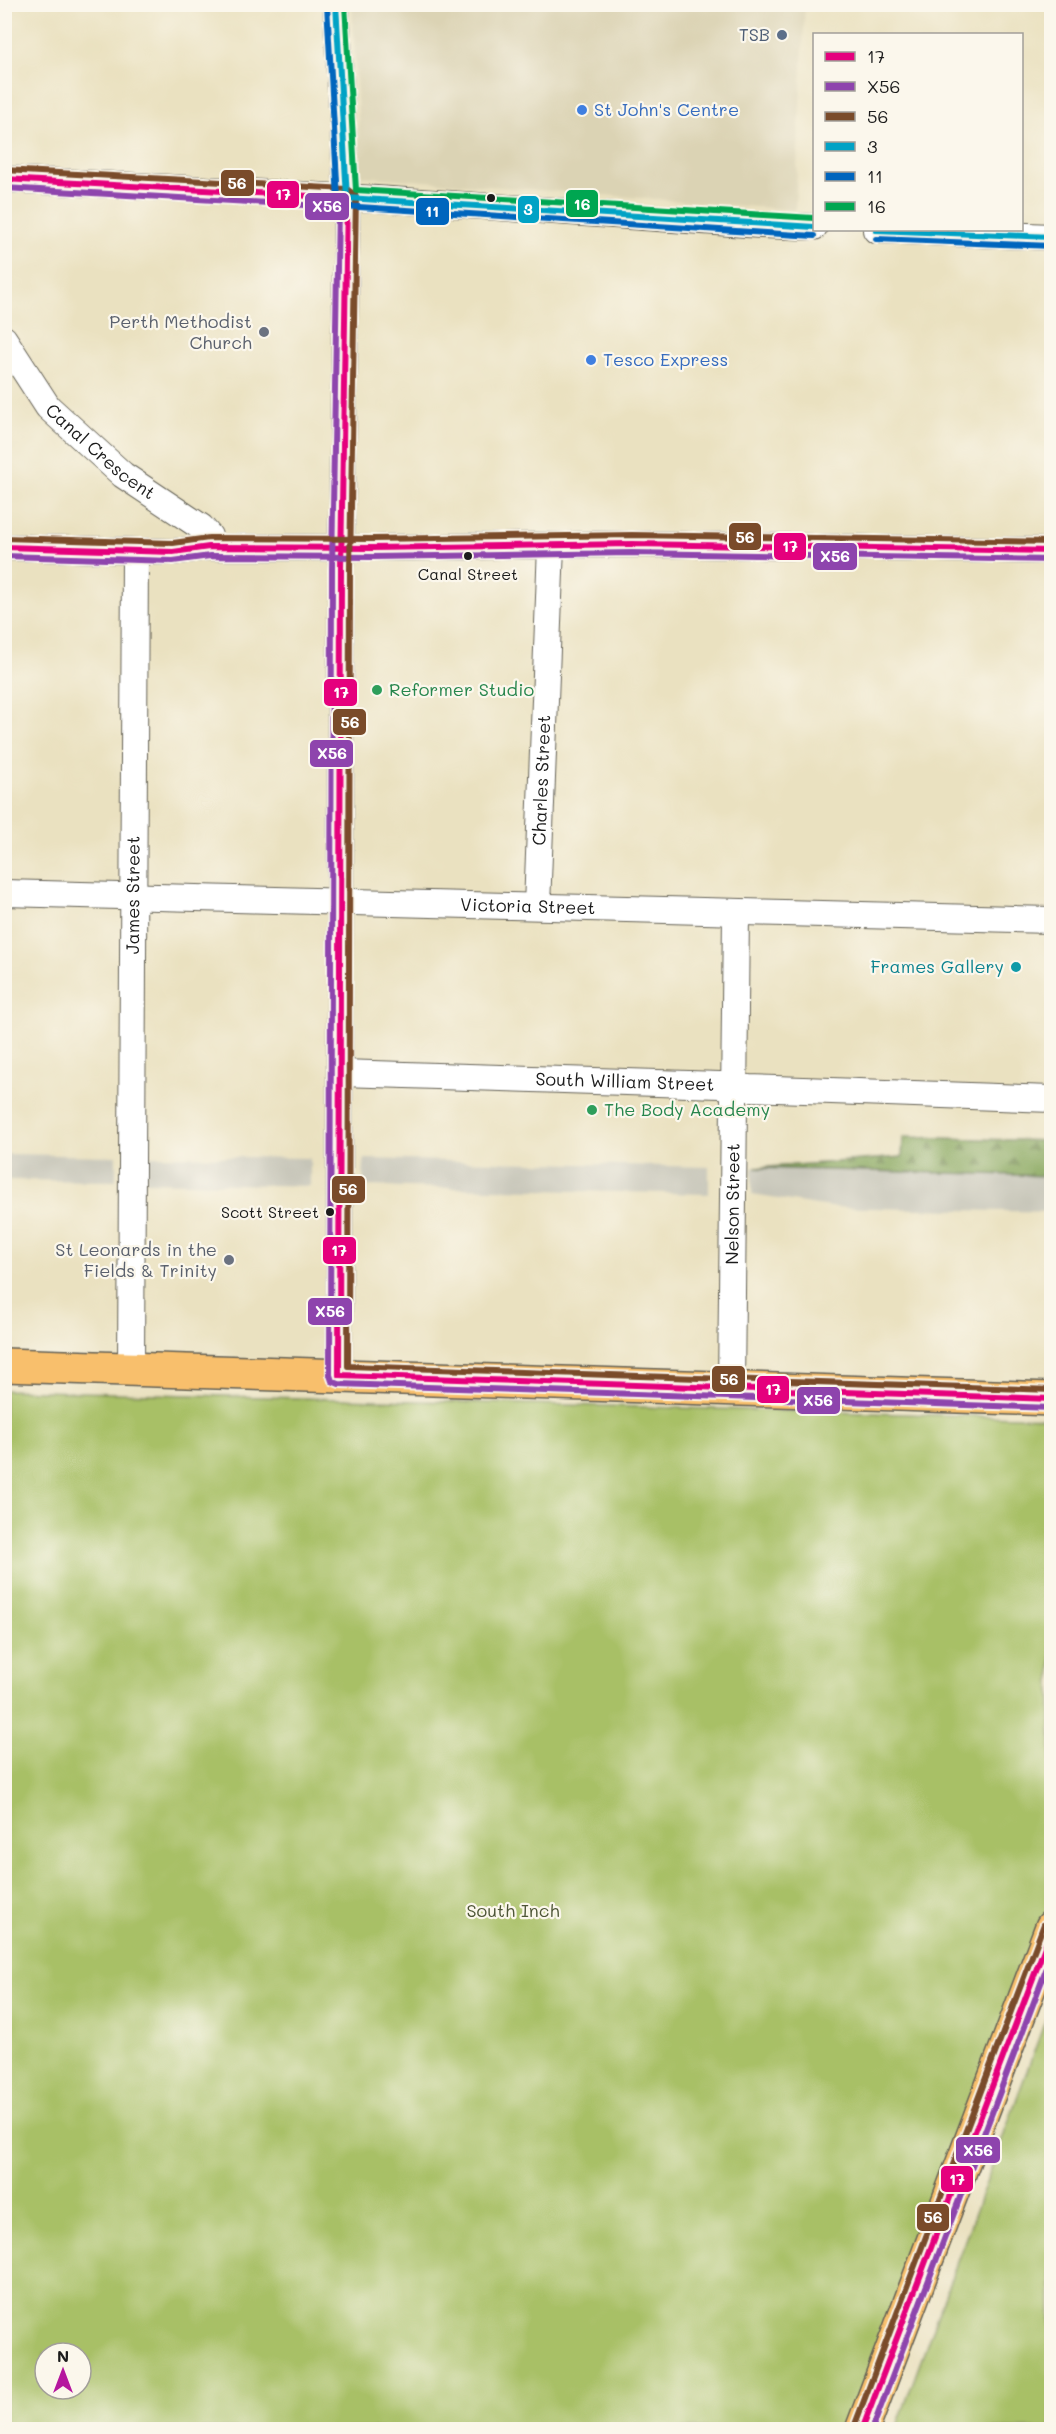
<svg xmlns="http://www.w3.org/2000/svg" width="1056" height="2434" font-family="Mali,sans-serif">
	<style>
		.built { fill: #dbd3b4 }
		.industrial { fill: #c6c5b8 }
		.forest { fill: url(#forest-firs); stroke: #51613c; stroke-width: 1.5 }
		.green { fill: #a8c066; stroke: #626e41; stroke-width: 1.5; fill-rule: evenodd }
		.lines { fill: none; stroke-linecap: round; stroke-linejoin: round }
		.street-casing { stroke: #646155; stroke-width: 28 }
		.primary-casing { stroke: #646155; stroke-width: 36 }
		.street { stroke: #fff; stroke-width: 26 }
		.primary { stroke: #f8bf6c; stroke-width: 33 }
		.bus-1-casing { stroke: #fbf7ec; stroke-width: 10 }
		.bus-2-casing { stroke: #fbf7ec; stroke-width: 10 }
		.bus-3-casing { stroke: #fbf7ec; stroke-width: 10 }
		.bus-4-casing { stroke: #fbf7ec; stroke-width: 10 }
		.bus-5-casing { stroke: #fbf7ec; stroke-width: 10 }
		.bus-6-casing { stroke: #fbf7ec; stroke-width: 10 }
		.bus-1 { stroke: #e5007d; stroke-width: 6 }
		.bus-2 { stroke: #8e44ad; stroke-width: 6 }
		.bus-3 { stroke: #7a4b2a; stroke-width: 6 }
		.bus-4 { stroke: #01a2c5; stroke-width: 6 }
		.bus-5 { stroke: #0065bd; stroke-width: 6 }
		.bus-6 { stroke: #00a651; stroke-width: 6 }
		.service-dot { fill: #5c6f8a; stroke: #fbf7ec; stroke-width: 2 }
		.shop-dot { fill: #3f7fe0; stroke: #fbf7ec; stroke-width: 2 }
		.bus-dot { fill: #1c1c1c; stroke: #fbf7ec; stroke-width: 2 }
		.worship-dot { fill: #6b7280; stroke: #fbf7ec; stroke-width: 2 }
		.leisure-dot { fill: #2e9e5b; stroke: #fbf7ec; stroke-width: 2 }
		.culture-dot { fill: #0f9aa8; stroke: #fbf7ec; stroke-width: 2 }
		.labels { text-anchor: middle; stroke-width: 4.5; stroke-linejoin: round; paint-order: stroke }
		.bus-label { font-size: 16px; fill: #1c1c1c; stroke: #fbf7ec }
		.service-label { font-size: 18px; fill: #4e5e75; stroke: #fbf7ec; text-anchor: end }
		.shop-label { font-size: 18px; fill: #366cbe; stroke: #fbf7ec; text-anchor: start }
		.worship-label { font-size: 18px; fill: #5b616d; stroke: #fbf7ec; text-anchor: end }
		.street-label { font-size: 18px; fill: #1c1c1c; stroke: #fbf7ec }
		.leisure-label { font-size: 18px; fill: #27864d; stroke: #fbf7ec; text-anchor: start }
		.culture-label { font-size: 18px; fill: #0d838f; stroke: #fbf7ec; text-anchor: end }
		.park-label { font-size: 18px; fill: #4d5536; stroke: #fbf7ec }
		.line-badge { stroke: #fbf7ec; stroke-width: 2 }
		.badge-label { font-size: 16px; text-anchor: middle; font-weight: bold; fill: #fff }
	</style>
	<defs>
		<pattern id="forest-firs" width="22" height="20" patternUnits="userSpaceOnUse" patternTransform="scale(1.5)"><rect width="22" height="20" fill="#86a65b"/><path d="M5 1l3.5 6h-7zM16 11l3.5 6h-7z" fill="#6d864a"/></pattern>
	</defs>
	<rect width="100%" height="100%" fill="#fbf7ec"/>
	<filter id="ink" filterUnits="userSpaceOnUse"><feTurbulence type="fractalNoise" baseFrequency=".0167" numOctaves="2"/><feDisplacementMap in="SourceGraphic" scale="12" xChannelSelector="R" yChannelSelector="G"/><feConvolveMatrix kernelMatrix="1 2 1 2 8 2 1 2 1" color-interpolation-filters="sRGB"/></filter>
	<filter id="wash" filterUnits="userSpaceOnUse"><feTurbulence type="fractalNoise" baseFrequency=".008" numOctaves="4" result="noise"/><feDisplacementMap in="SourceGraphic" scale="24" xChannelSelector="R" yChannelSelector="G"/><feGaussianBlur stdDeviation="1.35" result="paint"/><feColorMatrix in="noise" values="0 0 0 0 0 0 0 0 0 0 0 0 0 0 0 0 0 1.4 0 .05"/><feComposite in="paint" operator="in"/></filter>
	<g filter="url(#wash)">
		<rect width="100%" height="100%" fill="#eae1c0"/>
		<!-- built -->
		<polygon class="built" points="352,5 805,5 795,210 361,176"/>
		<!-- industrial -->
		<g class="industrial">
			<polygon points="903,1137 1051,1141 1051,1212 830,1207 752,1195 752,1168 902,1157"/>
			<polygon points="5,1154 116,1156 116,1181 5,1180"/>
			<polygon points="146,1156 310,1158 310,1186 146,1182"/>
			<polygon points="364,1159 709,1167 709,1194 363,1186"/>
		</g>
		<!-- forest -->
		<polygon class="forest" points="903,1137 1051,1141 1051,1176 755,1168 902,1157"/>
		<!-- green -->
		<g class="green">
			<path d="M4,1390l1047,28v508l-197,503h-849zM45,2353h36v36h-36z"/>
			<polygon points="1051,2005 1051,2429 896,2429 897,2426"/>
		</g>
	</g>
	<g filter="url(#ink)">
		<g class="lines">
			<!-- street casing -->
			<g class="street-casing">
				<g id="street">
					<polyline points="336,4 347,198 341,569 339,1375"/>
					<polyline points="4,179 377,199 761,225 814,227"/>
					<polyline points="876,230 1052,237"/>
					<path id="s1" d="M4,339l44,68 75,68 78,52 8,9v11"/>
					<polyline points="4,547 173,552 209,547 373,548 632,544 1052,551"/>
					<path id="s2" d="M4,893l1048,27"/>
					<path id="s3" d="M537,906l14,-360"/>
					<path id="s4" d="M341,1073l379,12 29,3 303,11"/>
					<path id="s5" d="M131,1369l4,-817"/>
					<path id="s6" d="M731,1388l5,-476"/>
				</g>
			</g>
			<!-- primary casing -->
			<g class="primary-casing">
				<g id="primary">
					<polyline points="4,1365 1052,1399"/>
					<polyline points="862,2430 1052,1927"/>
				</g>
			</g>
			<!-- street -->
			<use href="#street" class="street"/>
			<!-- primary -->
			<use href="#primary" class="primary"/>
			<!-- bus-1 casing -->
			<g class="bus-1-casing">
				<g id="bus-1">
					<polyline points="4,179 347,198 341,569 339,1375 1052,1399"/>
					<polyline points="4,547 173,552 209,547 373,548 632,544 1052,551"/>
					<polyline points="862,2430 1052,1928"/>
				</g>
			</g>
			<!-- bus-2 casing -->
			<g class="bus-2-casing">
				<g id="bus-2">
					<polyline points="4,188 338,207 332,569 330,1375 332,1381 339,1384 1052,1408"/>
					<polyline points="4,556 173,561 210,556 373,557 632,553 1052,560"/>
					<polyline points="872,2430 1052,1954"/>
				</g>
			</g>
			<!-- bus-3 casing -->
			<g class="bus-3-casing">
				<g id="bus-3">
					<polyline points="4,170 347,189 356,196 350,569 348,1366 1052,1390"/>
					<polyline points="4,538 173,543 209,538 373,539 632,535 1052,542"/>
					<polyline points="854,2427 1044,1924"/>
				</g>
			</g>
			<!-- bus-4 casing -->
			<g class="bus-4-casing">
				<g id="bus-4">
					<polyline points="336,4 347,198 814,227"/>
					<polyline points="876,230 1052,237"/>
				</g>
			</g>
			<!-- bus-5 casing -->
			<g class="bus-5-casing">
				<g id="bus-5">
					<polyline points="327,5 338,199 343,206 814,236"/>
					<polyline points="876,239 1052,246"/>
				</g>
			</g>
			<!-- bus-6 casing -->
			<g class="bus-6-casing">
				<polyline id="bus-6" points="345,4 356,190 814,218"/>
			</g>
			<!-- bus-1 -->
			<use href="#bus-1" class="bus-1"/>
			<!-- bus-2 -->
			<use href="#bus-2" class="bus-2"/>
			<!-- bus-3 -->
			<use href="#bus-3" class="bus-3"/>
			<!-- bus-4 -->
			<use href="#bus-4" class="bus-4"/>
			<!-- bus-5 -->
			<use href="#bus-5" class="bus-5"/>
			<!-- bus-6 -->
			<use href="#bus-6" class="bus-6"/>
		</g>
	</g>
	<!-- markers -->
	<circle class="service-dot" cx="782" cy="35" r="6"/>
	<g class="shop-dot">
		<circle cx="582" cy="110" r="6"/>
		<circle cx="591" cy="360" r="6"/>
	</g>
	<g class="bus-dot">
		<circle cx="491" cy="198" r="5"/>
		<circle cx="468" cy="556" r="5"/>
		<circle cx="330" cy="1212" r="5"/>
	</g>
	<g class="worship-dot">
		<circle cx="264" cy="332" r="6"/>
		<circle cx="229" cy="1260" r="6"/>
	</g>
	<g class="leisure-dot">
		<circle cx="377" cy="690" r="6"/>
		<circle cx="592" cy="1110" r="6"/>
	</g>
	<circle class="culture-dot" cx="1016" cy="967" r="6"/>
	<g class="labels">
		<!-- bus labels -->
		<g class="bus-label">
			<text x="468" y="580">Canal Street</text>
			<text x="319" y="1218" text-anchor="end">Scott Street</text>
		</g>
		<!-- service labels -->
		<g class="service-label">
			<text x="770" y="41">TSB</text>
		</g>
		<!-- shop labels -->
		<g class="shop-label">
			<text x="594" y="116">St John's Centre</text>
			<text x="603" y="366">Tesco Express</text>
		</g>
		<!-- worship labels -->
		<g class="worship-label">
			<text x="252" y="328">Perth Methodist<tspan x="252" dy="21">Church</tspan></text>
			<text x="217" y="1256">St Leonards in the<tspan x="217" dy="21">Fields &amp; Trinity</tspan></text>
		</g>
		<!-- street labels -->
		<g class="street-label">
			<text dy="6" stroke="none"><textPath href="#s1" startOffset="150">Canal Crescent</textPath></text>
			<text dy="6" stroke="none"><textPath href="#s3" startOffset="126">Charles Street</textPath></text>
			<text dy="6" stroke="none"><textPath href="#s5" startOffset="474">James Street</textPath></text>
			<text dy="6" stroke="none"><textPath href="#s2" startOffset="524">Victoria Street</textPath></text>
			<text dy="6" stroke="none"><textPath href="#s4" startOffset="284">South William Street</textPath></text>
			<text dy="6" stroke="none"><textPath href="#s6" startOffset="184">Nelson Street</textPath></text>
		</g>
		<!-- leisure labels -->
		<g class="leisure-label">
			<text x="389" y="696">Reformer Studio</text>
			<text x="604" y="1116">The Body Academy</text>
		</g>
		<!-- culture labels -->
		<g class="culture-label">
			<text x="1004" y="973">Frames Gallery</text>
		</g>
		<!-- park labels -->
		<g class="park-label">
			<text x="513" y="1917">South Inch</text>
		</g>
	</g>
	<g class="line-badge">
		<rect x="220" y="169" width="35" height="28" rx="6" fill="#7a4b2a"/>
		<rect x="266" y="180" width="34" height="29" rx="6" fill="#e5007d"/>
		<rect x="565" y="189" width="34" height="29" rx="6" fill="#00a651"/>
		<rect x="304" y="192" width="46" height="29" rx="6" fill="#8e44ad"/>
		<rect x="517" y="195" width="23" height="29" rx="6" fill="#01a2c5"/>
		<rect x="415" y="197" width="35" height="29" rx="6" fill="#0065bd"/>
		<rect x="728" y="522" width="34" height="29" rx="6" fill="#7a4b2a"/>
		<rect x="773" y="532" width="34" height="29" rx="6" fill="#e5007d"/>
		<rect x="812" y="542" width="46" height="29" rx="6" fill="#8e44ad"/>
		<rect x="323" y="678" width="35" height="29" rx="6" fill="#e5007d"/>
		<rect x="332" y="708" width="35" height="28" rx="6" fill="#7a4b2a"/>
		<rect x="309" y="739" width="45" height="29" rx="6" fill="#8e44ad"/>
		<rect x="331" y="1175" width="35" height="29" rx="6" fill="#7a4b2a"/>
		<rect x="322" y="1236" width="35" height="29" rx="6" fill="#e5007d"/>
		<rect x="307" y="1297" width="46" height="29" rx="6" fill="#8e44ad"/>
		<rect x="711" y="1365" width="35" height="28" rx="6" fill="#7a4b2a"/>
		<rect x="756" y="1375" width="34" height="29" rx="6" fill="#e5007d"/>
		<rect x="796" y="1386" width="45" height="29" rx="6" fill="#8e44ad"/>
		<rect x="955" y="2136" width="46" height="28" rx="6" fill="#8e44ad"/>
		<rect x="940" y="2165" width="34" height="28" rx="6" fill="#e5007d"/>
		<rect x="916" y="2203" width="34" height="29" rx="6" fill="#7a4b2a"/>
	</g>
	<g class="badge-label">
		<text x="237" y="189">56</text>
		<text x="283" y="200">17</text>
		<text x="582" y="210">16</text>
		<text x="327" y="212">X56</text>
		<text x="528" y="215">3</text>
		<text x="432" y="217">11</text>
		<text x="745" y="543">56</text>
		<text x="790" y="552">17</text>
		<text x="835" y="562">X56</text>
		<text x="341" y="698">17</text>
		<text x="350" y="728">56</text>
		<text x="332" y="759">X56</text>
		<text x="348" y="1195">56</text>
		<text x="339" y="1256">17</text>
		<text x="330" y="1317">X56</text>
		<text x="729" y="1385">56</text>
		<text x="773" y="1395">17</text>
		<text x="818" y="1406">X56</text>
		<text x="978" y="2156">X56</text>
		<text x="957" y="2185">17</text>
		<text x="933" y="2223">56</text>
	</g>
	<!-- margin -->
	<rect width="1056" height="2434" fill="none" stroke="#fbf7ec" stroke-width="24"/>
	<!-- legend -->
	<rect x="813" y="33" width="210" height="198" fill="#fbf7ec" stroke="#a29f99" stroke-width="1.5"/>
	<rect x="825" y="52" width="30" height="9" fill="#e5007d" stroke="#a29f99" stroke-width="1.5"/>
	<text x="867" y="63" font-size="18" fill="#1c1c1c">17</text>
	<rect x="825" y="82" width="30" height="9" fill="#8e44ad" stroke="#a29f99" stroke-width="1.5"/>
	<text x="867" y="93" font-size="18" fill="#1c1c1c">X56</text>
	<rect x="825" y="112" width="30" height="9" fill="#7a4b2a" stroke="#a29f99" stroke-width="1.5"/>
	<text x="867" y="123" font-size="18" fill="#1c1c1c">56</text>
	<rect x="825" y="142" width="30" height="9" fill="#01a2c5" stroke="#a29f99" stroke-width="1.5"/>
	<text x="867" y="153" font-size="18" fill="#1c1c1c">3</text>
	<rect x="825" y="172" width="30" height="9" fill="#0065bd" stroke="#a29f99" stroke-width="1.5"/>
	<text x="867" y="183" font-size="18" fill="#1c1c1c">11</text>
	<rect x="825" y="202" width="30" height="9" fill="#00a651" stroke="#a29f99" stroke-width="1.5"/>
	<text x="867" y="213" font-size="18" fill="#1c1c1c">16</text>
	<!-- north arrow -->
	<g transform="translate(63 2371)"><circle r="28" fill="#fbf7ec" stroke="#a29f99" stroke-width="1.5"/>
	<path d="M0-4.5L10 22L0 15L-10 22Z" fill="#b5179e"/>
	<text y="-9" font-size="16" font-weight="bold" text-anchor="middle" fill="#1c1c1c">N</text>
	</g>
</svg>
